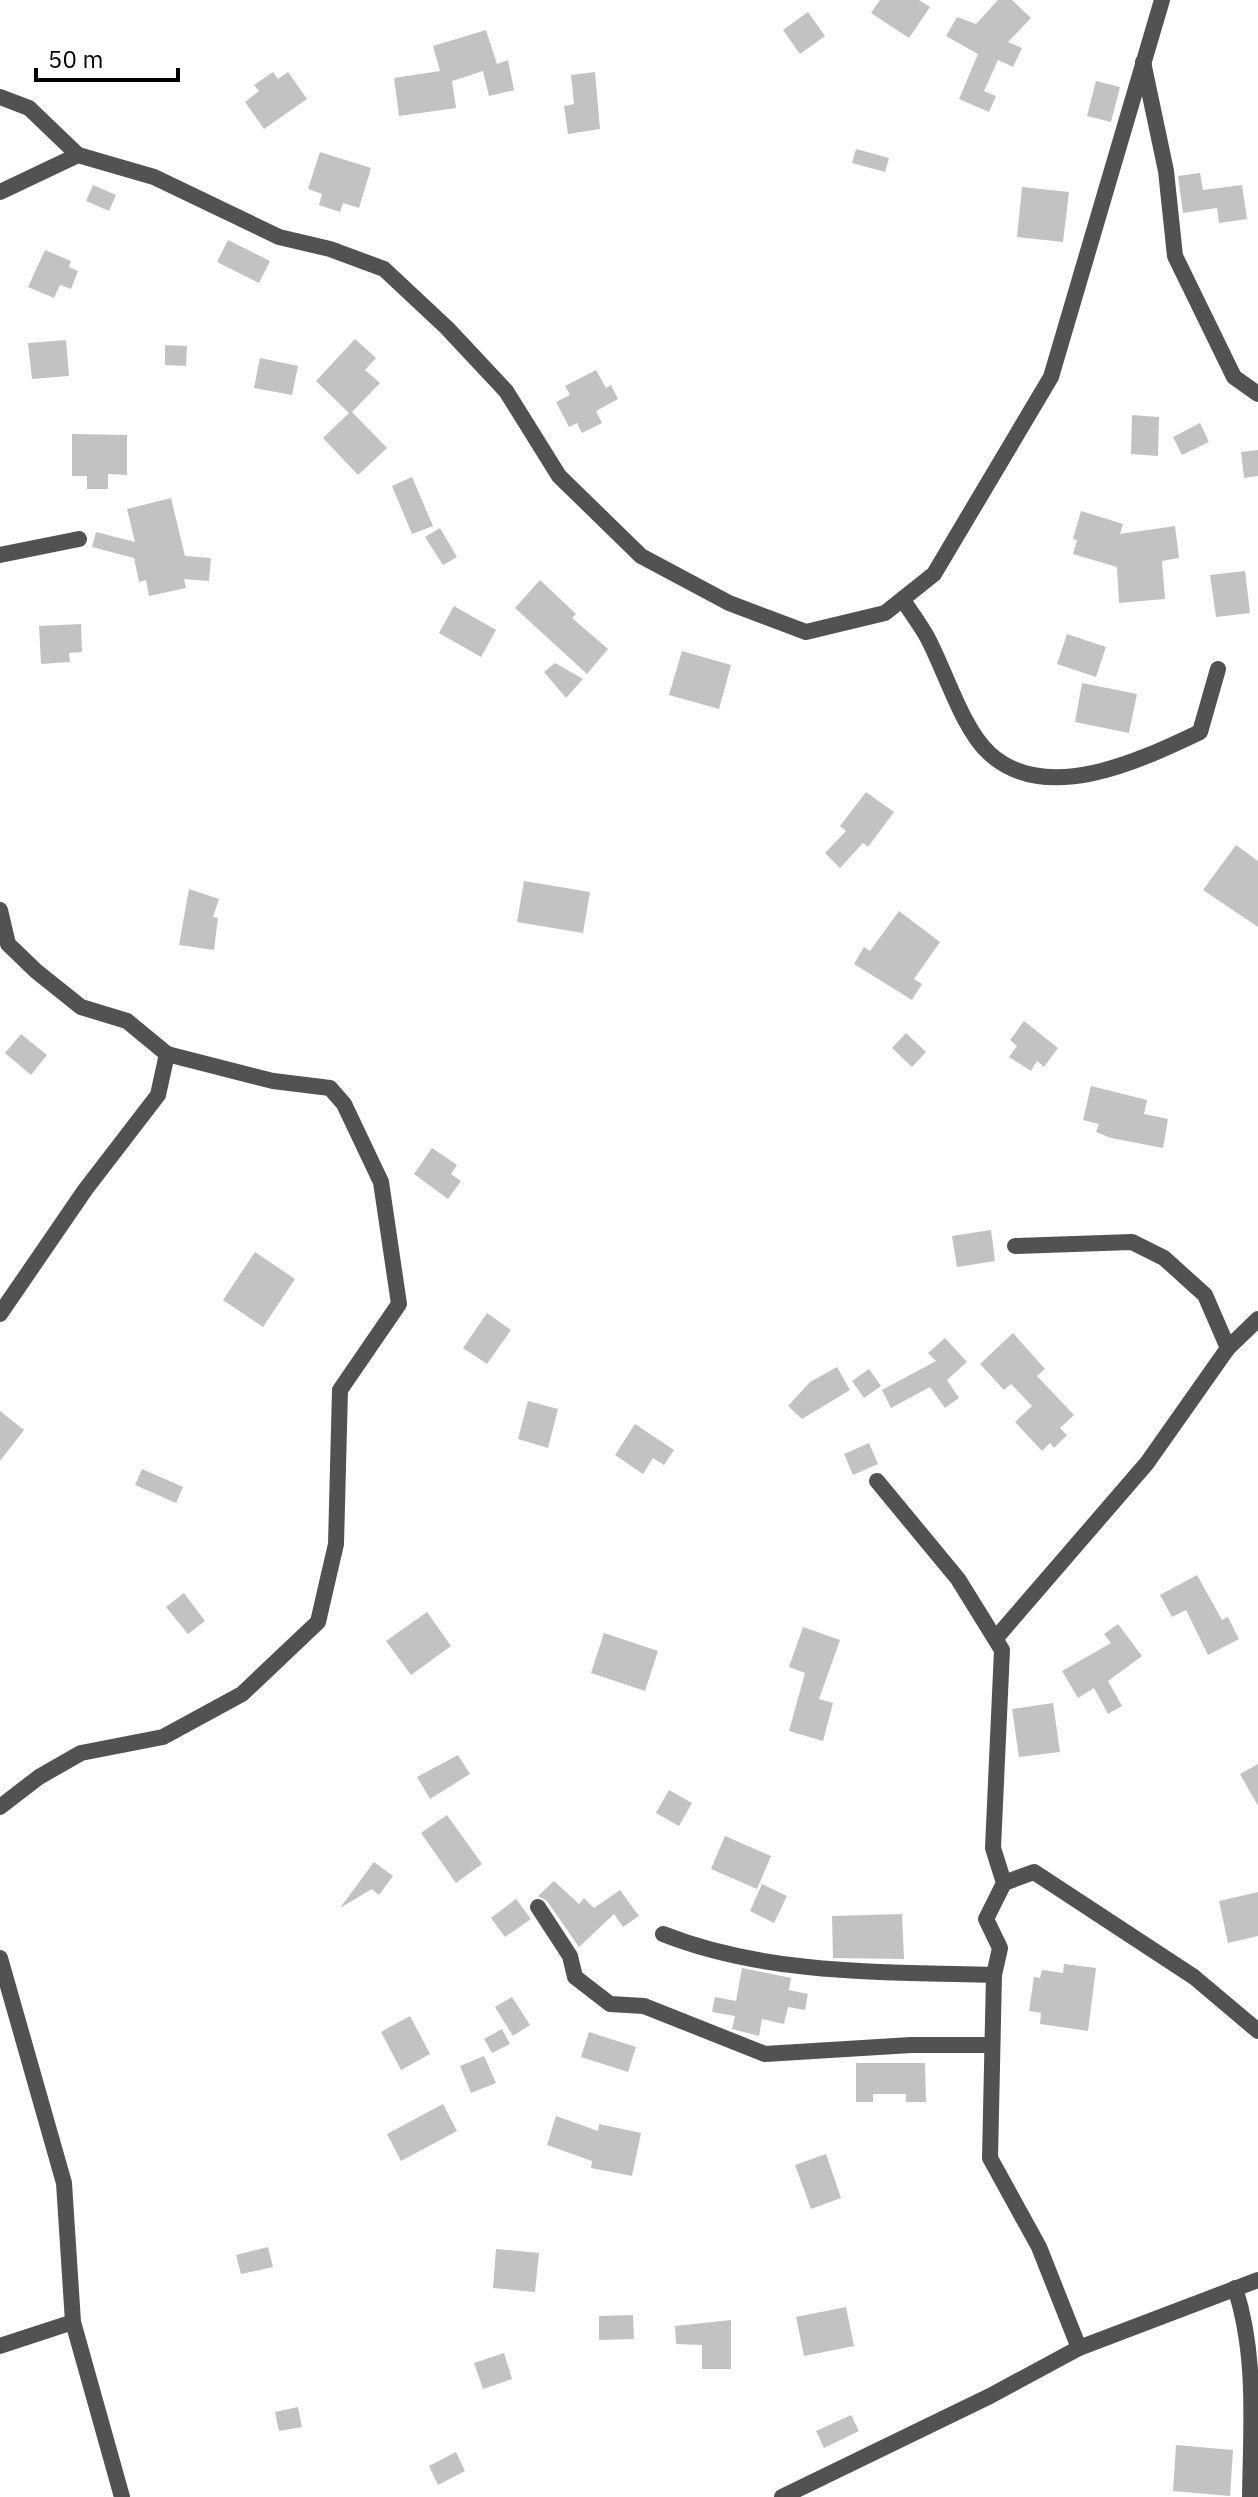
<svg xmlns="http://www.w3.org/2000/svg" width="1258" height="2497" font-family="'IBM Plex Sans',sans-serif">
	<style>
		.building { fill: #c2c2c2 }
		.lines { fill: none; stroke-linecap: round; stroke-linejoin: round }
		.minor { stroke: #525252; stroke-width: 16 }
	</style>
	<rect width="100%" height="100%" fill="#fff"/>
	<!-- building -->
	<g class="building">
		<polygon points="880,0 919,0 930,7 909,38 871,13"/>
		<polygon points="998,0 1012,0 1031,18 1008,42 1022,48 1013,67 998,60 984,91 996,96 989,112 959,99 978,54 946,36 957,17 976,24"/>
		<polygon points="808,12 825,36 800,54 783,30"/>
		<polygon points="486,30 497,64 508,60 514,90 489,96 483,71 452,81 456,108 399,116 394,78 440,71 433,46"/>
		<polygon points="273,72 278,79 288,72 307,99 264,129 245,102 259,91 254,85"/>
		<polygon points="595,72 600,129 568,134 564,106 574,104 571,75"/>
		<polygon points="1096,81 1120,87 1111,122 1087,116"/>
		<polygon points="856,149 889,158 885,172 852,163"/>
		<polygon points="320,152 371,168 359,208 343,203 340,212 319,205 322,194 308,189"/>
		<polygon points="1200,173 1203,190 1242,185 1247,219 1219,223 1217,208 1183,213 1178,176"/>
		<polygon points="93,185 116,195 109,211 86,201"/>
		<polygon points="1022,187 1069,192 1063,242 1017,237"/>
		<polygon points="228,240 270,261 259,283 217,262"/>
		<polygon points="45,250 71,261 69,267 78,271 71,289 60,285 54,298 28,287"/>
		<polygon points="355,339 376,358 365,370 380,383 352,412 387,448 358,475 323,438 349,413 316,381"/>
		<polygon points="66,340 69,376 32,379 28,343"/>
		<polygon points="165,345 187,346 186,366 165,365"/>
		<polygon points="260,358 298,366 292,395 254,388"/>
		<polygon points="596,370 606,388 611,385 618,399 596,411 602,423 582,433 577,423 569,427 556,402 570,395 565,386"/>
		<polygon points="1132,415 1159,417 1158,456 1131,454"/>
		<polygon points="1200,423 1209,442 1182,455 1173,437"/>
		<polygon points="72,434 127,435 127,475 108,474 108,489 87,489 87,476 72,476"/>
		<polygon points="1258,450 1258,476 1244,478 1241,452"/>
		<polygon points="412,477 433,526 412,534 392,486"/>
		<polygon points="171,498 185,556 211,558 209,581 184,579 186,588 149,596 146,580 139,582 134,558 92,547 96,532 135,542 127,509"/>
		<polygon points="1081,511 1123,524 1120,534 1175,526 1179,558 1162,561 1165,599 1119,603 1117,567 1073,554 1077,540 1073,539"/>
		<polygon points="440,528 457,557 443,565 425,537"/>
		<polygon points="1245,571 1250,613 1216,617 1210,575"/>
		<polygon points="540,580 576,614 572,618 608,649 587,674 515,608"/>
		<polygon points="454,606 496,630 481,657 439,633"/>
		<polygon points="81,624 82,652 69,653 70,662 41,664 39,626"/>
		<polygon points="1067,634 1106,647 1096,677 1057,664"/>
		<polygon points="682,651 731,665 719,709 669,695"/>
		<polygon points="555,663 583,679 566,698 544,672"/>
		<polygon points="1082,683 1137,694 1129,733 1075,722"/>
		<polygon points="866,792 894,812 868,847 863,843 840,868 825,853 846,831 840,826"/>
		<polygon points="1236,845 1258,861 1258,927 1203,890"/>
		<polygon points="524,881 590,892 583,933 517,922"/>
		<polygon points="189,889 219,899 213,917 218,918 214,950 179,945"/>
		<polygon points="899,911 940,942 914,979 922,984 912,1000 854,964 864,947 870,951"/>
		<polygon points="1024,1021 1058,1048 1044,1067 1037,1061 1031,1071 1009,1057 1017,1046 1010,1040"/>
		<polygon points="906,1033 926,1052 912,1067 892,1048"/>
		<polygon points="21,1034 47,1055 31,1075 5,1053"/>
		<polygon points="1091,1086 1147,1100 1144,1114 1168,1119 1163,1148 1111,1138 1096,1132 1099,1124 1083,1120"/>
		<polygon points="432,1148 457,1165 451,1174 461,1181 448,1199 414,1174"/>
		<polygon points="991,1230 995,1261 957,1267 952,1236"/>
		<polygon points="255,1252 295,1279 263,1327 223,1300"/>
		<polygon points="487,1313 511,1330 487,1364 463,1348"/>
		<polygon points="1013,1333 1045,1369 1037,1376 1074,1415 1060,1428 1067,1435 1054,1448 1050,1443 1042,1451 1015,1422 1032,1406 1011,1384 1004,1390 980,1364"/>
		<polygon points="945,1338 967,1362 947,1380 959,1398 945,1408 930,1387 891,1408 882,1390 936,1361 928,1353"/>
		<polygon points="837,1367 850,1390 802,1419 788,1406 810,1382"/>
		<polygon points="869,1369 881,1386 864,1398 852,1381"/>
		<polygon points="528,1401 558,1409 548,1448 518,1439"/>
		<polygon points="0,1411 24,1430 0,1461"/>
		<polygon points="635,1424 674,1450 664,1465 653,1458 643,1474 615,1455"/>
		<polygon points="869,1443 878,1464 853,1475 844,1454"/>
		<polygon points="142,1469 183,1487 176,1503 135,1485"/>
		<polygon points="1197,1575 1222,1620 1228,1617 1239,1639 1208,1655 1186,1610 1172,1617 1160,1595"/>
		<polygon points="184,1593 205,1621 188,1634 166,1607"/>
		<polygon points="427,1612 451,1646 411,1675 386,1641"/>
		<polygon points="1118,1624 1142,1656 1108,1681 1122,1706 1108,1714 1094,1688 1078,1698 1062,1671 1111,1643 1104,1634"/>
		<polygon points="803,1627 840,1640 819,1699 833,1703 823,1741 789,1731 805,1673 789,1667"/>
		<polygon points="604,1633 658,1651 645,1691 591,1673"/>
		<polygon points="1053,1703 1060,1752 1019,1757 1012,1709"/>
		<polygon points="458,1755 470,1774 430,1799 417,1777"/>
		<polygon points="1258,1764 1258,1806 1240,1774"/>
		<polygon points="669,1790 692,1803 679,1826 656,1813"/>
		<polygon points="447,1815 482,1864 456,1883 421,1833"/>
		<polygon points="725,1836 771,1856 757,1889 711,1869"/>
		<polygon points="374,1862 393,1876 379,1895 372,1889 340,1908"/>
		<polygon points="554,1881 579,1904 584,1898 594,1908 620,1890 639,1916 623,1927 614,1914 579,1947 547,1901 538,1896"/>
		<polygon points="762,1884 787,1896 774,1923 750,1911"/>
		<polygon points="1258,1892 1258,1936 1228,1943 1219,1901"/>
		<polygon points="516,1899 531,1919 505,1937 491,1918"/>
		<polygon points="902,1914 904,1959 833,1958 832,1916"/>
		<polygon points="1064,1964 1096,1968 1088,2031 1040,2024 1041,2013 1029,2011 1034,1977 1040,1978 1042,1970 1063,1973"/>
		<polygon points="742,1968 791,1978 789,1990 808,1994 805,2010 788,2007 784,2024 762,2019 759,2036 732,2029 735,2016 712,2012 715,1997 736,2001"/>
		<polygon points="512,1997 530,2025 513,2036 495,2007"/>
		<polygon points="410,2016 430,2054 401,2070 381,2032"/>
		<polygon points="502,2029 510,2044 492,2053 484,2039"/>
		<polygon points="589,2032 636,2047 628,2072 581,2057"/>
		<polygon points="484,2056 496,2083 471,2093 460,2066"/>
		<polygon points="856,2063 925,2063 926,2102 906,2102 906,2094 873,2094 873,2102 856,2102"/>
		<polygon points="443,2104 457,2131 401,2161 387,2134"/>
		<polygon points="556,2116 598,2131 599,2124 641,2133 632,2176 591,2168 592,2161 547,2145"/>
		<polygon points="826,2154 841,2198 811,2209 795,2165"/>
		<polygon points="268,2247 273,2267 241,2274 236,2255"/>
		<polygon points="496,2249 539,2253 535,2292 493,2288"/>
		<polygon points="846,2307 854,2346 804,2356 796,2317"/>
		<polygon points="633,2315 634,2339 599,2340 599,2316"/>
		<polygon points="731,2320 731,2369 702,2369 702,2345 676,2344 675,2326"/>
		<polygon points="504,2353 512,2379 483,2389 474,2363"/>
		<polygon points="298,2407 302,2427 279,2431 275,2412"/>
		<polygon points="851,2415 859,2431 824,2448 816,2431"/>
		<polygon points="1176,2445 1233,2450 1230,2496 1173,2491"/>
		<polygon points="456,2452 465,2471 438,2485 429,2466"/>
	</g>
	<g class="lines">
		<!-- minor -->
		<g class="minor">
			<polyline points="1143,62 1166,171 1175,256 1234,377 1258,394"/>
			<polyline points="0,97 29,108 78,155"/>
			<polyline points="0,192 78,155 154,177 279,237 330,249 384,269 447,328 506,391 559,476 641,556 729,603 806,632 885,613 934,574 1051,377 1162,0"/>
			<polyline points="0,555 79,539"/>
			<path d="M903,600c7,11 16,23 23,35 18,32 36,94 63,118 57,53 152,7 211,-21l18,-63"/>
			<polyline points="0,910 8,944 36,971 81,1007 127,1021 167,1054 158,1095 85,1190 0,1314"/>
			<polyline points="1015,1246 1132,1242 1164,1258 1205,1295 1228,1348"/>
			<polyline points="877,1481 958,1579 1002,1650 993,1848 1004,1883 986,1919 1000,1948 994,1975 990,2158 1039,2247 1079,2348"/>
			<polyline points="996,1638 1147,1463 1228,1348 1258,1319"/>
			<polyline points="0,1807 39,1777 81,1753 163,1737 242,1694 318,1622 336,1544 340,1390 399,1304 381,1182 344,1104 330,1088 273,1081 167,1054"/>
			<polyline points="1004,1883 1034,1872 1194,1977 1258,2031"/>
			<polyline points="538,1907 570,1956 575,1977 610,2004 644,2006 765,2054 911,2045 992,2045"/>
			<path d="M663,1934c104,41 220,38 331,41"/>
			<polyline points="0,1958 64,2183 73,2322 122,2497"/>
			<path d="M1235,2288c22,67 16,139 15,209"/>
			<polyline points="0,2346 73,2322"/>
			<polyline points="782,2497 990,2396 1079,2348 1258,2280"/>
		</g>
	</g>
	<!-- scale -->
	<path d="M36 68v12h142v-12" fill="none" stroke="#000000" stroke-width="4"/>
	<text x="48" y="68" font-size="24" fill="#000000" stroke="#ffffff" stroke-width="6" paint-order="stroke">50 m</text>
</svg>
